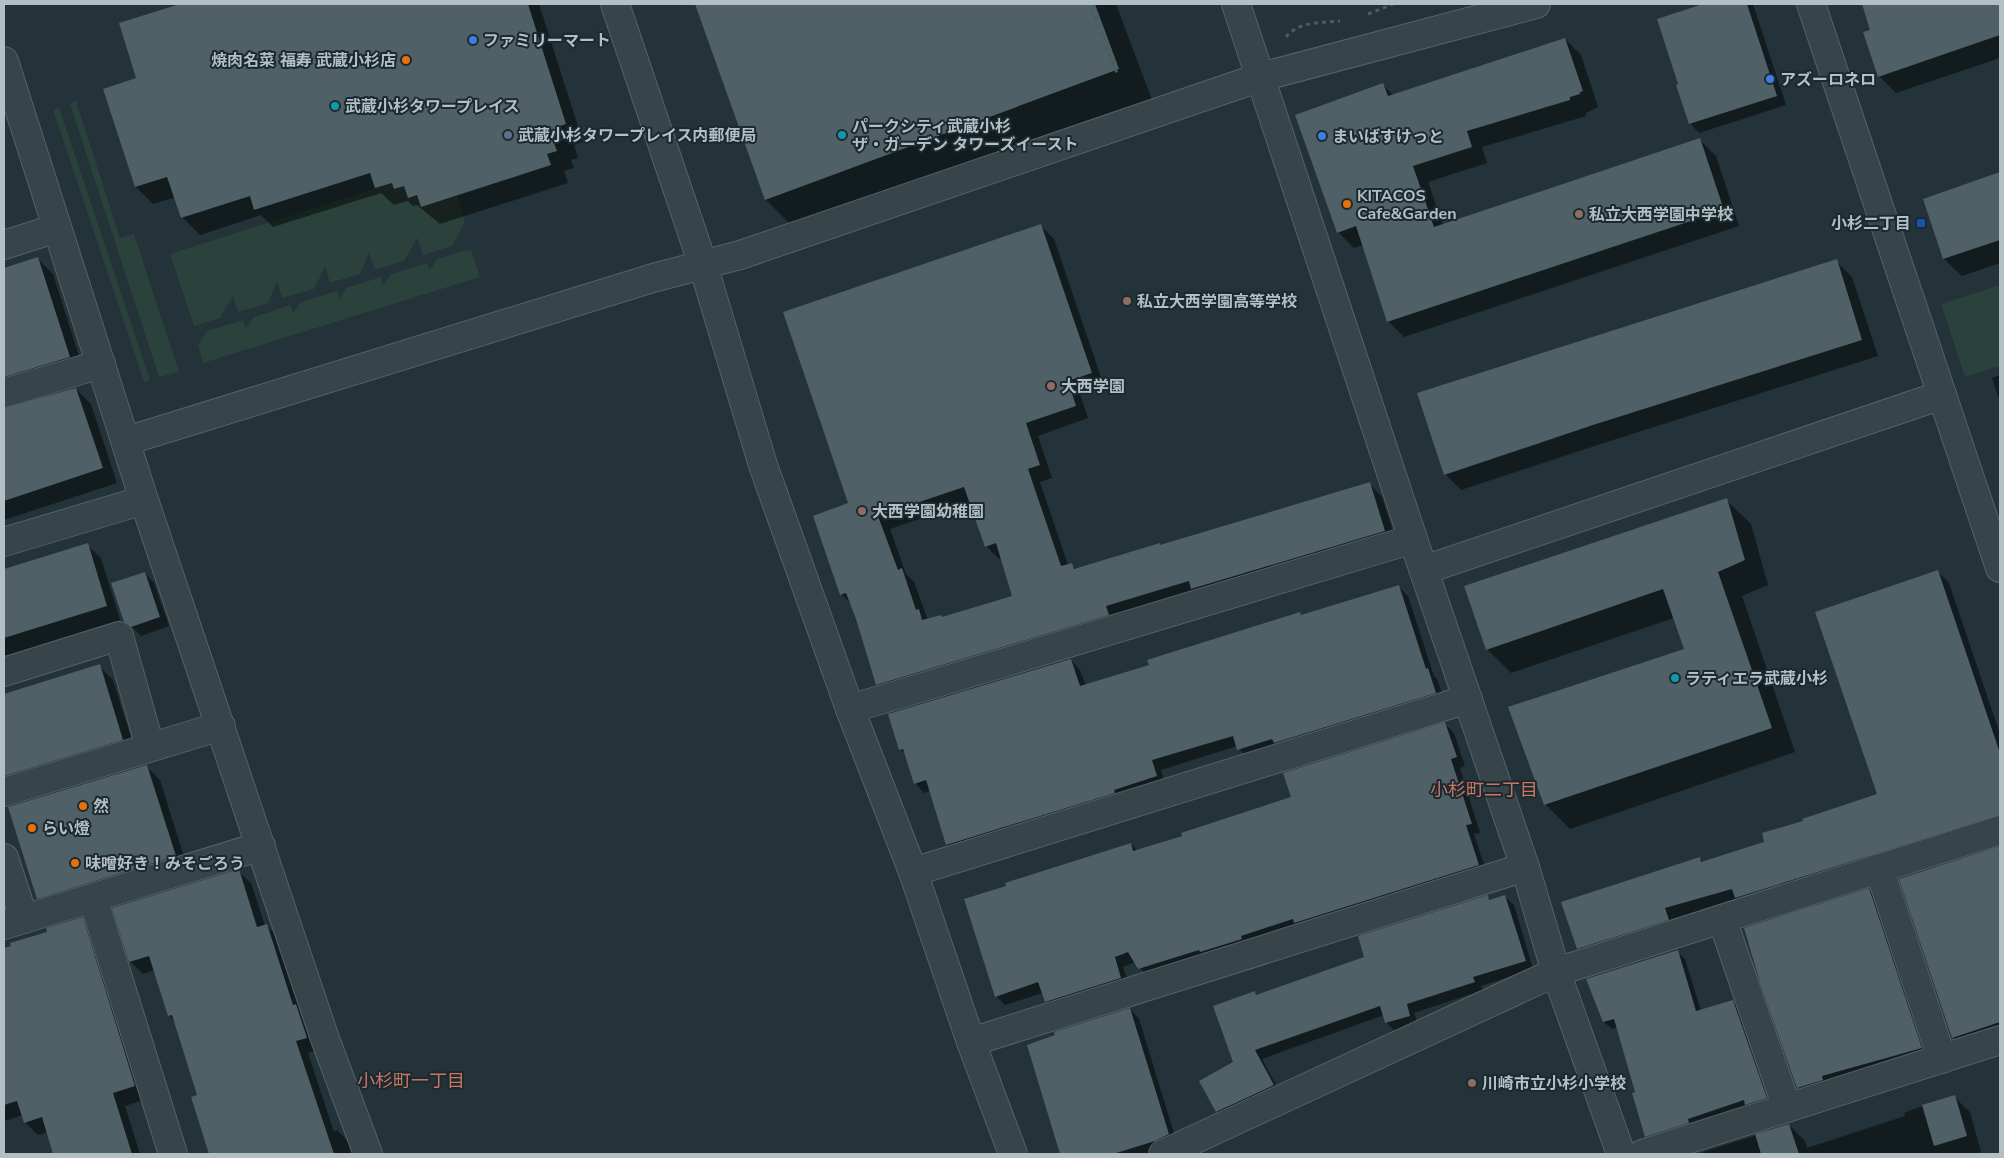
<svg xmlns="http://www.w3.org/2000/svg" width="2004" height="1158" font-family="'Nunito Sans','Noto Sans JP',sans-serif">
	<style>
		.green { fill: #2b413b }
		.shadow { fill: #0007; fill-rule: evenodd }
		.building { fill: #4f6067; fill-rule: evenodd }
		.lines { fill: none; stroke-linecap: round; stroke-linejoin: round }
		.minor-casing { stroke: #556267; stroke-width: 30 }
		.path { stroke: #4a5d5a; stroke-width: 3; stroke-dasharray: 4 4; stroke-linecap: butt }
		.minor { stroke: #374449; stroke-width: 28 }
		.shop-dot { fill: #3f7fe0; stroke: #1c292e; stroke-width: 2 }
		.food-dot { fill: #e8710a; stroke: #1c292e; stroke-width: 2 }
		.culture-dot { fill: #0f9aa8; stroke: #1c292e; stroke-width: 2 }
		.service-dot { fill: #5c6f8a; stroke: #1c292e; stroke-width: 2 }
		.education-dot { fill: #8d6e63; stroke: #1c292e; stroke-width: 2 }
		.transit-dot { fill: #1a4fb4; stroke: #1c292e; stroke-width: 2 }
		.labels { text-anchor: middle; stroke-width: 4; stroke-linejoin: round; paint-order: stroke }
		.poi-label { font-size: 16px; font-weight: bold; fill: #b2bfc5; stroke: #1c292e; text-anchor: start }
		.neighbourhood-label { font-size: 18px; fill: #cc7666; stroke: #1c292e }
	</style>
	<rect width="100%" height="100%" fill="#233339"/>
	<!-- green -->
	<g class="green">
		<polygon points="76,101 120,238 134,234 179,372 159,377 70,104"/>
		<polygon points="59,108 150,380 144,382 53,110"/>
		<polygon points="392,183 394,189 404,186 417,195 457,195 465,222 452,246 423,255 417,238 404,261 375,270 369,253 360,274 330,283 325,267 314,289 282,298 277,282 268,303 238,312 233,296 220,318 194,326 170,254"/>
		<polygon points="471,249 480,277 203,363 198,345 207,331 243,320 246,328 254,317 290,305 293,313 301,302 337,291 340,299 346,288 381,277 383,285 391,274 427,263 430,270 437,259"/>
		<polygon points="2000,285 2000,366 1965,377 1941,304"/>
	</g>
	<!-- shadow -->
	<g class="shadow">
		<polygon points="184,4 539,4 583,142 574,145 578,158 571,160 574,168 564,171 568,183 440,224 417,205 413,206 408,201 394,205 381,193 273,227 261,215 200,235 182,217 176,197 153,204 136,187 138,79 121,24"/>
		<polygon points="696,4 1116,4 1154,105 802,236 766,200"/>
		<polygon points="1707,4 1753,4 1786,105 1699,133 1690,123 1680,85 1658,19"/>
		<polygon points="1873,4 2000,4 2000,58 1896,93 1879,76 1872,30 1864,7"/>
		<polygon points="1565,39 1581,55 1598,107 1586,113 1586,116 1482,147 1487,163 1428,182 1443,225 1700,140 1716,156 1739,226 1404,337 1388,321 1363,245 1354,248 1338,232 1383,85 1393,95"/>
		<polygon points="2000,174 2000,263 1962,276 1944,259 1924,200"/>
		<path d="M1041,226l13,13 50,147 -24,8 8,24 -50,18 14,42 -12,4 28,83 3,-1 6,6 84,-24 209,-62 12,13 15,47 -507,153 -13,-13 -25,-79 -11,-11 9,-90zM971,501l15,45 13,13 3,-1 11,39 -70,21 -15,2 -14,-38 -8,-8 -16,-45z"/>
		<polygon points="38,259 53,274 84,372 4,404 4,270"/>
		<polygon points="1836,261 1852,277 1878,356 1610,441 1461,490 1445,474 1419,393"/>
		<polygon points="2000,375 2000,402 1992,378"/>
		<polygon points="76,389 91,404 117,483 4,520 4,409"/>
		<polygon points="1726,500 1751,524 1768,585 1742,596 1795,752 1570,829 1545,804 1685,650 1674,618 1511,673 1487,649"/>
		<polygon points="87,545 101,558 120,620 4,656 4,570"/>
		<polygon points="1937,571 1949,583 2000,734 2000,828 1589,960 1578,948 1700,859 1704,863 1766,843 1804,822 1879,795"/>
		<polygon points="145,573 154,583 169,626 141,636 126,621"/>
		<polygon points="1398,586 1408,596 1434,676 1437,679 1445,702 1248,759 1237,746 1161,770 1166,786 957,854 947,845 930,791 924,793 915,783 906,755 900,749 1071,660 1080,670 1086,686 1150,666 1299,613 1302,616"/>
		<polygon points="99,666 113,680 136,753 18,789 4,772 4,695"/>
		<polygon points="1445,724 1454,733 1465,766 1460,768 1480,833 1474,834 1487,874 1148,977 1135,962 1123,967 1130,987 1055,1011 1046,1002 1043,993 1005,1005 996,996 1131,844 1137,851 1293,798"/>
		<polygon points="146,766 160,780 188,870 52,912 38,898"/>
		<polygon points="2000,848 2000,1033 1964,1049 1953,1037 1901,880"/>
		<polygon points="238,871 251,883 265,926 267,926 279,938 319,1050 308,1053 334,1132 337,1130 350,1143 354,1154 210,1154 193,1098 199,1096 175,1022 169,1015 155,970 143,974 130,961"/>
		<polygon points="1869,890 1878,898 1930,1056 1806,1096 1798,1088"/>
		<polygon points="1487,897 1492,901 1505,897 1514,905 1533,969 1481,986 1483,990 1414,1013 1418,1024 1395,1031 1386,1022 1384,1015 1262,1059 1281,1094 1225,1120 1217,1112 1235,1063 1255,992 1258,996 1366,958"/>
		<polygon points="82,919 95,931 147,1099 125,1106 140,1154 55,1154 48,1132 38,1135 25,1122 23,1115 4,1121 4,949"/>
		<polygon points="1677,951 1685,959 1701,1011 1733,1002 1741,1009 1774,1105 1654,1144 1646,1136 1636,1093 1618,1027 1612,1029 1604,1022"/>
		<polygon points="1130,1009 1139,1019 1177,1143 1151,1154 1062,1154 1029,1046"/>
		<polygon points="1954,1097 1970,1112 1981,1152 1972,1154 1697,1154 1789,1125 1805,1141 1807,1148 1905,1116 1904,1113 1922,1106"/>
	</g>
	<!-- building -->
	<g class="building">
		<polygon points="180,4 528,4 566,124 557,127 562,140 554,143 557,151 547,154 551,165 421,207 417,195 408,198 404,186 394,189 392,183 375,188 370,173 254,210 250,196 181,218 167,177 135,187 103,89 136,78 119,23"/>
		<polygon points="695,4 1095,4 1119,69 765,200"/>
		<polygon points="1703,4 1747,4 1777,96 1689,124 1676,85 1678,84 1657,19"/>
		<polygon points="1862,4 2000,4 2000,35 1878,77 1863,32 1870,30"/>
		<polygon points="1565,38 1583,91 1580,92 1580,94 1570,97 1570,100 1467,131 1472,147 1413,166 1434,227 1700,138 1724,210 1387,322 1356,226 1337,233 1295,115 1383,83 1388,96"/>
		<polygon points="2000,172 2000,240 1943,259 1923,199"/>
		<path d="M1041,224l51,149 -24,8 8,25 -50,17 14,42 -12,4 33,97 11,-3 2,6 86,-26v2l210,-63 15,49 -194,58 -2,-8 -83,25 3,9 -233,70 -20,-66 -10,-26 -6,2 -27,-79 35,-13 -65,-191zM964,487l21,60 11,-4 16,53 -70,21 -1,-2 -19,5 -3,-11 -3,1 -14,-42 -4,2 -20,-54z"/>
		<polygon points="38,257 70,357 4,377 4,268"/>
		<polygon points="1837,259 1862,340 1593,425 1444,475 1417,393"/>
		<polygon points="76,388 103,468 4,501 4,408"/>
		<polygon points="1727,498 1745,560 1718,572 1772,728 1544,805 1508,707 1684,649 1663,589 1486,650 1464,586"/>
		<polygon points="88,543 107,606 4,638 4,569"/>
		<polygon points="1938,570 2000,753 2000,815 1735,898 1732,889 1665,908 1669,920 1577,949 1561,902 1700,857 1701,862 1764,842 1762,833 1803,821 1802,819 1877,794 1815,612"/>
		<polygon points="145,572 160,617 131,627 124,622 111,583"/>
		<polygon points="1399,585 1426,669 1428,668 1436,693 1274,743 1272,739 1237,750 1233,736 1152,760 1157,776 1114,790 1115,793 946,845 926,780 914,784 903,749 899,750 888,714 1071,659 1080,686 1149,665 1147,660 1300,612 1301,615"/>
		<polygon points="100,664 123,740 4,776 4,694"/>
		<polygon points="1445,722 1457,757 1451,759 1472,824 1466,825 1479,865 1294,923 1293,919 1241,936 1242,939 1200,952 1199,950 1138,969 1128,952 1115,957 1121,978 1045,1002 1038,982 995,997 964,899 1006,886 1005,883 1131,843 1133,851 1182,836 1181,833 1291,797 1283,773"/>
		<polygon points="147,765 176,856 37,899 8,807"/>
		<polygon points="2000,846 2000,1022 1952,1038 1899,879"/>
		<polygon points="239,869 257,927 267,924 293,1005 296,1004 307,1038 296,1041 334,1154 209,1154 191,1097 197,1095 172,1015 168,1016 149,956 129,962 112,908"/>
		<polygon points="1869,888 1922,1048 1822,1076 1823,1080 1797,1088 1761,986 1744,928"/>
		<polygon points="1488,895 1489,900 1505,895 1526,961 1473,977 1475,982 1407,1004 1410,1016 1385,1023 1380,1006 1255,1050 1274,1085 1216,1112 1199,1081 1233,1062 1213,1006 1255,991 1256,995 1364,957 1358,936"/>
		<polygon points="83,917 135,1086 113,1093 132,1154 53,1154 42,1117 24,1123 17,1101 4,1105 4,948 11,946 10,943 47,932 46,928"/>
		<polygon points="1678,950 1696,1011 1733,1000 1767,1098 1745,1105 1744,1100 1688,1119 1689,1123 1645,1137 1632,1093 1635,1092 1614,1019 1603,1022 1586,979"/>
		<polygon points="1130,1008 1169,1134 1155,1141 1113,1154 1060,1154 1027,1045 1055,1035 1054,1032"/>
		<polygon points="1955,1095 1967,1136 1934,1146 1922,1105"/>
		<polygon points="1789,1124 1799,1154 1761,1154 1755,1134"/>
	</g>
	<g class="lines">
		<!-- minor casing -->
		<g class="minor-casing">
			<g id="minor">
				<polyline points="615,4 703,265 763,465 850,709 913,872 971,1042 1013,1154"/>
				<polyline points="1236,4 1413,539 1525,867 1556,972 1621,1154"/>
				<polyline points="1811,4 2000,568"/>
				<polyline points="4,61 144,500 324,1036 368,1154"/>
				<polyline points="4,245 57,228"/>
				<polyline points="4,393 101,364"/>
				<polyline points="126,441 653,278 740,255 1261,77 1536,4"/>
				<polyline points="4,542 144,500"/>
				<polyline points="1424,570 1942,395"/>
				<polyline points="4,672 119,636 150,747"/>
				<polyline points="850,709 1413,539"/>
				<polyline points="4,792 221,726"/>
				<polyline points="4,858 24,919"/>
				<polyline points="1879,868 1942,1059"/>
				<polyline points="913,872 1468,699"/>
				<polyline points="93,898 173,1154"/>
				<polyline points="1722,919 1787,1108"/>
				<polyline points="4,925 261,846"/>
				<polyline points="971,1042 1525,867"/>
				<polyline points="1163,1154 1556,972 2000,830"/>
				<polyline points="1642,1154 2000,1040"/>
			</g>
		</g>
		<!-- path -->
		<g class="path">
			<polyline points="1092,9 1118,76"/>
			<polyline points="1368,14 1393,4"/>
			<path d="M1286,37c13,-16 35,-14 54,-16"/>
		</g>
		<!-- minor -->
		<use href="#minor" class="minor"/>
	</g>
	<!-- markers -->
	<g class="shop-dot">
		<circle cx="473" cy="40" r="5"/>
		<circle cx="1770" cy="79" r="5"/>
		<circle cx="1322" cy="136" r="5"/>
	</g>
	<g class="food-dot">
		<circle cx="406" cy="60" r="5"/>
		<circle cx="1347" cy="204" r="5"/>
		<circle cx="83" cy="806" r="5"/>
		<circle cx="32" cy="828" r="5"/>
		<circle cx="75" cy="863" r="5"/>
	</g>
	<g class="culture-dot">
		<circle cx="335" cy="106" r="5"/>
		<circle cx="842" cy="135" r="5"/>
		<circle cx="1675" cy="678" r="5"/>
	</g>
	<circle class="service-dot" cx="508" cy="135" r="5"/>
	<g class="education-dot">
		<circle cx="1579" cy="214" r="5"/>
		<circle cx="1127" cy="301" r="5"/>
		<circle cx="1051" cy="386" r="5"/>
		<circle cx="862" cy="511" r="5"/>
		<circle cx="1472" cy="1083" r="5"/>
	</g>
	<rect class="transit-dot" x="1916" y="218" width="10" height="10" rx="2.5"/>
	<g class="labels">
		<!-- poi labels -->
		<g class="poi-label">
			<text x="483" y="46">ファミリーマート</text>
			<text x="396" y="66" text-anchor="end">焼肉名菜 福寿 武蔵小杉店</text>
			<text x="1780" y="85">アズーロネロ</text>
			<text x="345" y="112">武蔵小杉タワープレイス</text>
			<text x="852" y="132">パークシティ武蔵小杉<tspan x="852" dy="18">ザ・ガーデン タワーズイースト</tspan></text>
			<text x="518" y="141">武蔵小杉タワープレイス内郵便局</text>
			<text x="1332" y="142">まいばすけっと</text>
			<text x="1357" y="201">KITACOS<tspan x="1357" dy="18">Cafe&amp;Garden</tspan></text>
			<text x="1589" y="220">私立大西学園中学校</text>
			<text x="1911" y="229" text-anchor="end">小杉二丁目</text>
			<text x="1137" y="307">私立大西学園高等学校</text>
			<text x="1061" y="392">大西学園</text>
			<text x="872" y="517">大西学園幼稚園</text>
			<text x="1685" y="684">ラティエラ武蔵小杉</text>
			<text x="93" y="812">然</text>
			<text x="42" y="834">らい燈</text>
			<text x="85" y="869">味噌好き！みそごろう</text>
			<text x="1482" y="1089">川崎市立小杉小学校</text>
		</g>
		<!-- neighbourhood labels -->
		<g class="neighbourhood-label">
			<text x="1484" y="796">小杉町二丁目</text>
			<text x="411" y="1087">小杉町一丁目</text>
		</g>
	</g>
	<!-- border -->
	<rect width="2004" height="1158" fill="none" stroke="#b2bfc5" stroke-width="10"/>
</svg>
